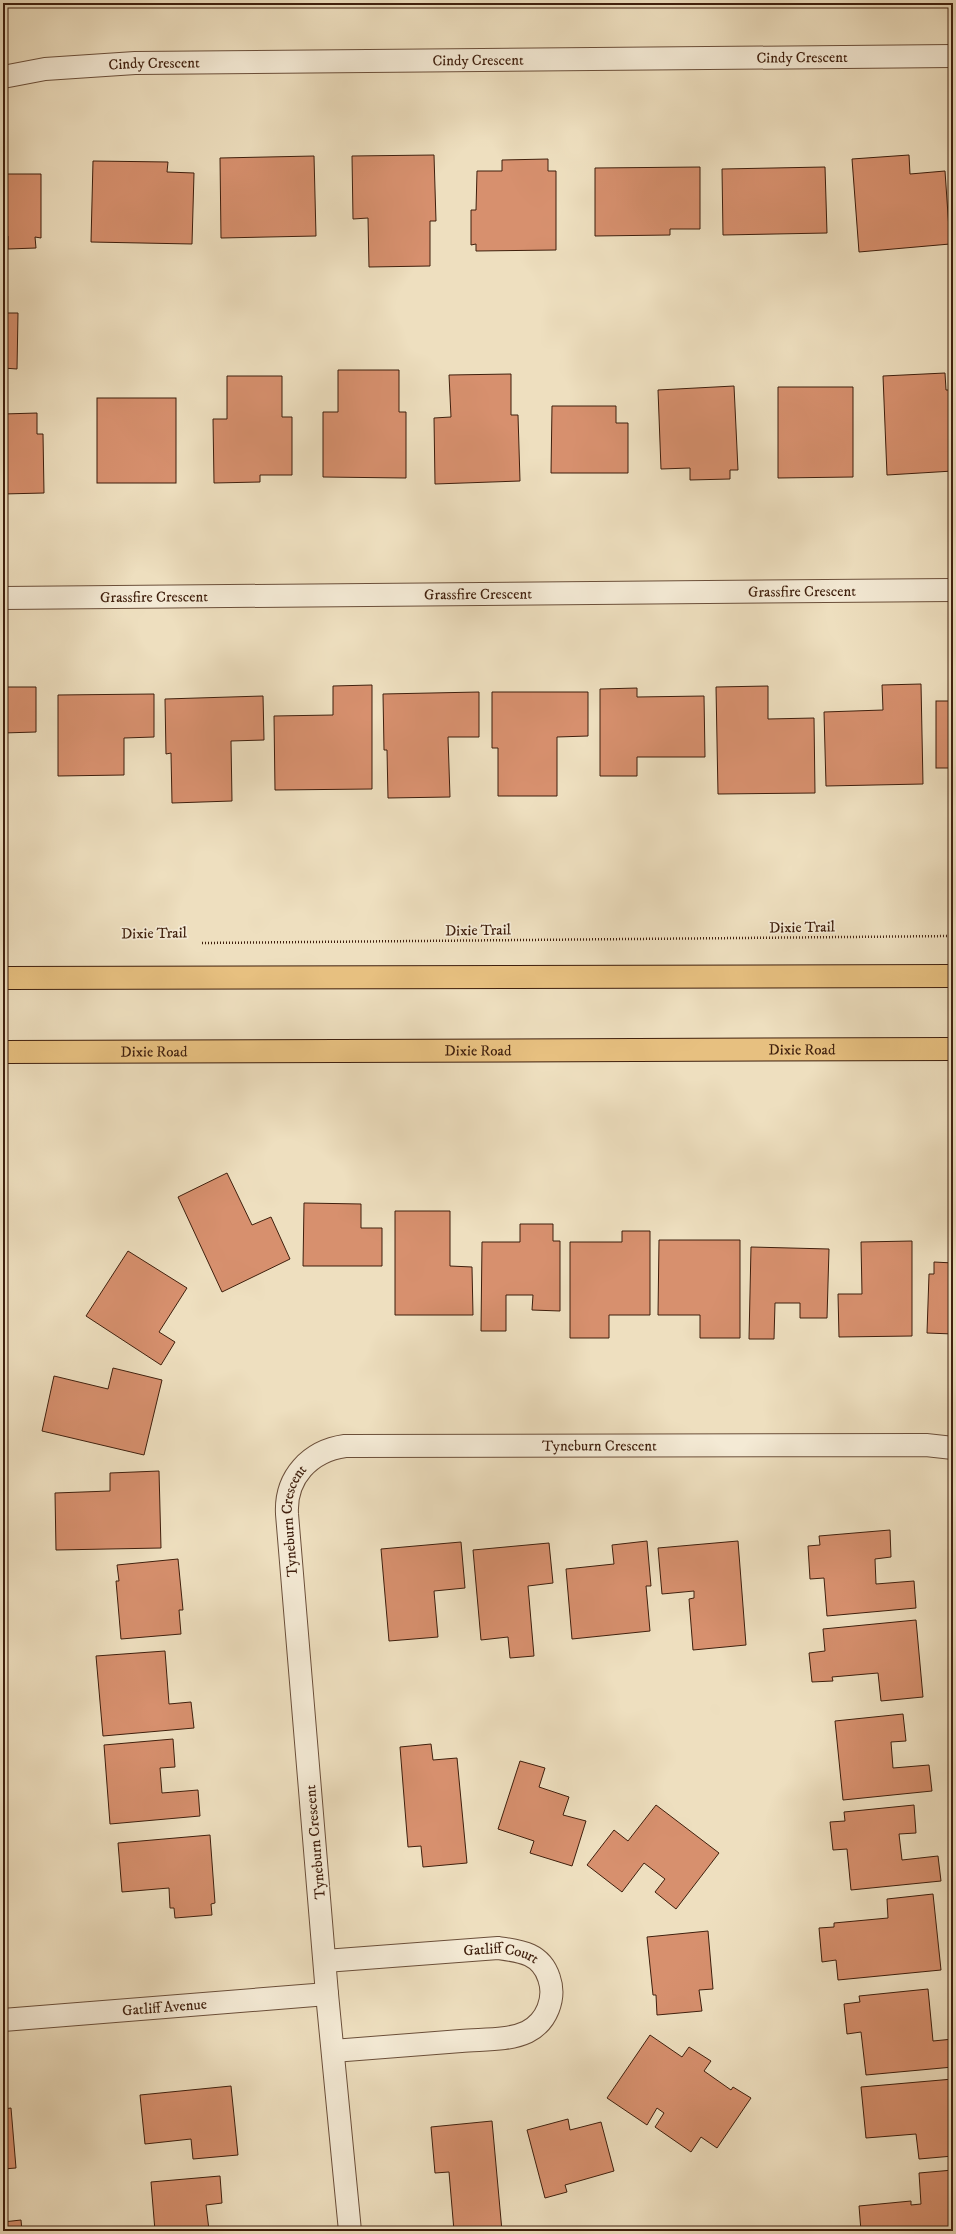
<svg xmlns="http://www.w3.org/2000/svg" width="956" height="2234" font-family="'IM FELL DW Pica',serif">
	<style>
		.building { fill: #d7906e; stroke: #3f1f0d }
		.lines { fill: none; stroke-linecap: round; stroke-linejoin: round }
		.minor-casing { stroke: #6b4f3a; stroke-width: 24 }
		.major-casing { stroke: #3f1f0d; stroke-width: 24 }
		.path { stroke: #3f1f0d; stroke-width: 2.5; stroke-dasharray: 1 2; stroke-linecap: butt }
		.minor { stroke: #f4ead5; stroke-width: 22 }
		.major { stroke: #e7c080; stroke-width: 22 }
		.labels { text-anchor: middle; stroke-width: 3.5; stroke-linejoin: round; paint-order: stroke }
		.street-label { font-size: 15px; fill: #3f1f0d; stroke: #f4ead5 }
	</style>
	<rect width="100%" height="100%" fill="#eedfbf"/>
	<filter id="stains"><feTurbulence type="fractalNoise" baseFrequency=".005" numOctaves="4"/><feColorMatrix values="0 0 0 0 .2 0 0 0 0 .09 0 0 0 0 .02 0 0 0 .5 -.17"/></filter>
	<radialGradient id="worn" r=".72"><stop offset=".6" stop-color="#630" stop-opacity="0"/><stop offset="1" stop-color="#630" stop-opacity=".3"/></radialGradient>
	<!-- building -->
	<g class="building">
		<polygon points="434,155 436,221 430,221 430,266 369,267 368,218 353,219 352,156"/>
		<polygon points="909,155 910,174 945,171 950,244 859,252 852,159"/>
		<polygon points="314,156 316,236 221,238 220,158"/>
		<polygon points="548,159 548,171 556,171 556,250 476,251 476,244 471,245 471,210 476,210 477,171 502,171 502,160"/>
		<polygon points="93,161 168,162 167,172 194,173 192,244 91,242"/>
		<polygon points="700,167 700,229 670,229 670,235 595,236 595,168"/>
		<polygon points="825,167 827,233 723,235 722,169"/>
		<polygon points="3,174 41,174 41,238 35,237 36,248 8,249 8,236 3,236"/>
		<polygon points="3,313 18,313 17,369 3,368"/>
		<polygon points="338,370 399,370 399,412 406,412 406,478 323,477 323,412 338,412"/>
		<polygon points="945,373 946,390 953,390 953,471 887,475 883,376"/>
		<polygon points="511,374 511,415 518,415 520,481 435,484 434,418 451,417 449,375"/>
		<polygon points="227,376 282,376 282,417 292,417 292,475 260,475 260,482 214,483 213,419 227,419"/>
		<polygon points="734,386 738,470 730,470 730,479 690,480 690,468 661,469 658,390"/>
		<polygon points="778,387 853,387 853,477 778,478"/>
		<rect x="97" y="398" width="79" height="85"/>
		<polygon points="552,406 616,406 616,423 628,423 628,473 551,473"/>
		<polygon points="37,413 37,434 43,434 44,493 3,494 3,414"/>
		<polygon points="921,684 923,784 826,786 824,712 883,710 882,685"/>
		<polygon points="372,685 372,789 275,790 274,716 333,715 333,686"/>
		<polygon points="768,686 768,719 814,718 815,793 718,794 716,687"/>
		<polygon points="3,687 36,687 36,732 3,733 3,792"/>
		<polygon points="637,688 637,697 704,696 705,757 637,757 637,776 600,776 600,689"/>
		<polygon points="479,692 479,737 448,737 450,797 388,798 387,750 384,750 383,694"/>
		<polygon points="492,692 588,692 588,736 557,737 557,796 498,796 498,748 492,748"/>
		<polygon points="154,694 154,737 124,738 124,775 58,776 58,695"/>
		<polygon points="263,696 264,740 231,741 232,801 172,803 171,753 166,754 165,699"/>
		<rect x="936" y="701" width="17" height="67"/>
		<polygon points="227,1173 252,1225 271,1217 290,1259 222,1292 178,1197"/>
		<polygon points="304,1203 361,1204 361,1228 382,1228 382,1266 303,1266"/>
		<polygon points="395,1211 450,1211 450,1266 472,1267 473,1315 395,1315"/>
		<polygon points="520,1224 553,1224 553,1241 560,1241 560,1311 532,1310 533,1295 506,1295 506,1331 481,1331 482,1242 520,1242"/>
		<polygon points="622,1231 650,1231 650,1315 609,1315 609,1338 570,1338 570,1242 622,1242"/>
		<polygon points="659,1240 740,1240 740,1338 700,1338 700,1315 658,1315"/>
		<polygon points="912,1241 912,1336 839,1337 838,1294 862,1294 861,1242"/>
		<polygon points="751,1247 829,1249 827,1318 800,1318 800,1303 775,1303 774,1339 749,1339"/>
		<polygon points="128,1251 187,1288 159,1332 175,1342 161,1365 86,1316"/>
		<polygon points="934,1262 953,1263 953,1334 927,1333 929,1274 934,1274"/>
		<polygon points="113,1368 162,1380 144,1455 42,1431 54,1376 108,1389"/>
		<polygon points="159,1471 161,1548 56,1550 55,1493 110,1491 110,1473"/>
		<polygon points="890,1530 891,1557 875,1559 876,1584 914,1581 916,1608 827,1616 824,1578 810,1579 808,1546 820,1545 819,1536"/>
		<polygon points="647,1541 651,1586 646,1586 650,1631 572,1639 566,1569 614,1564 612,1545"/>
		<polygon points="738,1541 746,1645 693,1650 689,1599 694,1598 694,1591 662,1594 658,1548"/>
		<polygon points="461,1542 465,1588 434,1591 438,1637 389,1641 381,1549"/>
		<polygon points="549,1543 553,1583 528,1586 534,1656 510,1658 508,1637 481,1640 473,1550"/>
		<polygon points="178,1559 183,1610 179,1610 181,1634 121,1639 116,1581 119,1581 117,1565"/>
		<polygon points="916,1620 923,1697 881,1701 878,1673 832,1677 833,1681 812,1682 809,1653 825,1651 823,1629"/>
		<polygon points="165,1651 169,1704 191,1702 194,1728 103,1736 96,1656"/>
		<polygon points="903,1714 906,1741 891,1742 893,1768 929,1765 932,1791 843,1800 835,1721"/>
		<polygon points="173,1739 175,1767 160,1768 162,1793 198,1790 200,1816 110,1824 104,1745"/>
		<polygon points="431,1744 433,1760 457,1758 467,1863 423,1867 421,1846 408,1847 400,1747"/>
		<polygon points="520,1761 545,1768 539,1787 569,1797 563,1815 586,1821 572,1866 530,1853 534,1841 498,1829"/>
		<polygon points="656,1805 719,1853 676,1909 655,1892 665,1879 644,1863 622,1892 587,1865 614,1830 628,1841"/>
		<polygon points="914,1805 916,1833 899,1834 902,1860 938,1856 941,1881 851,1890 847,1849 833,1850 830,1822 845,1821 844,1812"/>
		<polygon points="210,1835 215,1903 211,1904 212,1915 175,1918 174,1908 170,1908 169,1888 122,1892 118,1843"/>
		<polygon points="933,1894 941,1970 838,1980 836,1960 822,1962 819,1928 834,1927 834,1923 888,1918 887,1899"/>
		<polygon points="708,1931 713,1989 699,1990 702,2011 657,2015 656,1995 653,1995 647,1937"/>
		<polygon points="928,1989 933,2041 953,2039 953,2067 866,2075 861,2032 847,2034 844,2004 860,2002 859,1996"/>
		<polygon points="650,2035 682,2057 689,2047 711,2061 704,2071 731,2090 733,2087 751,2098 717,2148 701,2137 691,2152 655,2127 664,2113 657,2108 647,2125 607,2098"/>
		<polygon points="953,2079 953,2156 919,2159 916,2134 866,2138 861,2087"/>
		<polygon points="231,2086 238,2155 193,2159 191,2139 145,2144 140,2095"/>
		<polygon points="11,2108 16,2168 3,2169 3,2109"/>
		<polygon points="568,2119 570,2130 601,2122 614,2171 565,2185 567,2192 545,2198 527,2130"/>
		<polygon points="492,2121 502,2231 454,2231 449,2172 435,2173 431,2127"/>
		<polygon points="953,2170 953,2231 861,2231 859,2206 911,2201 911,2205 921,2204 919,2173"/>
		<polygon points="220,2176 222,2203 206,2205 209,2230 244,2227 244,2231 155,2231 151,2182"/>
		<polygon points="21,2220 22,2231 3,2231 3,2222"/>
	</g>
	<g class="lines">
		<!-- minor casing -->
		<g class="minor-casing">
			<g id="minor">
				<path id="s1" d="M3,77l42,-8 90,-6 818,-7"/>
				<path id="s2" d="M3,598l950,-8"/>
				<path id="s3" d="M325,1961l173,-13c22,3 43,5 51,30 7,20 -2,44 -22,54 -19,9 -46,7 -66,9 -43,3 -85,7 -128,10"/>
				<path id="s4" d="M3,2020l324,-26"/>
				<path id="s5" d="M350,2231l-23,-237 -40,-480c-2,-37 23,-63 58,-68l581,-1 27,3"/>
			</g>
		</g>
		<!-- major casing -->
		<g class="major-casing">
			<g id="major">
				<polyline points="3,978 953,976"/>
				<path id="s6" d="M3,1052l950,-3"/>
			</g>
		</g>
		<!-- path -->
		<polyline class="path" points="202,943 953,936"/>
		<!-- minor -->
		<use href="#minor" class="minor"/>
		<!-- major -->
		<use href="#major" class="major"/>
	</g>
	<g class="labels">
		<!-- street labels -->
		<g class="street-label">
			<text dy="5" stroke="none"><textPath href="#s1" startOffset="800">Cindy Crescent</textPath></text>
			<text dy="5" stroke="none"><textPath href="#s1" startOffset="476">Cindy Crescent</textPath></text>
			<text dy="5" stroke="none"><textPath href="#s1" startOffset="152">Cindy Crescent</textPath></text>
			<text dy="5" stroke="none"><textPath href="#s2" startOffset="799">Grassfire Crescent</textPath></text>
			<text dy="5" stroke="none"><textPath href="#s2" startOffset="475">Grassfire Crescent</textPath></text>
			<text dy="5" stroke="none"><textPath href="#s2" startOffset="151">Grassfire Crescent</textPath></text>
			<text transform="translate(802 927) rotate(-1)" y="5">Dixie Trail</text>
			<text transform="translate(478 930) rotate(-1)" y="5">Dixie Trail</text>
			<text transform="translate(154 933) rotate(-1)" y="5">Dixie Trail</text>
			<text dy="5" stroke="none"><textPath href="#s6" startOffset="799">Dixie Road</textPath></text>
			<text dy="5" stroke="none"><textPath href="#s6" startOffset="475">Dixie Road</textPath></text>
			<text dy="5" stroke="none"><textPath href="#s6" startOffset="151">Dixie Road</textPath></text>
			<text dy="5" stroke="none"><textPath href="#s5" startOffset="1073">Tyneburn Crescent</textPath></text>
			<text dy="5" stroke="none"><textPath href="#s5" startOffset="714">Tyneburn Crescent</textPath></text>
			<text transform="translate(315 1842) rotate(-95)" y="5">Tyneburn Crescent</text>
			<text dy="5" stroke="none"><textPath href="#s3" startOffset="177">Gatliff Court</textPath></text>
			<text dy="5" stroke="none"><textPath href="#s4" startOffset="162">Gatliff Avenue</textPath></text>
		</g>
	</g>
	<!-- margin -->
	<rect width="956" height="2234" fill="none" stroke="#eedfbf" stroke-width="16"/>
	<rect x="4" y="4" width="948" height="2226" fill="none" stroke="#3f1f0d" stroke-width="2"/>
	<rect x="8" y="8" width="940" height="2218" fill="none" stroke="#3f1f0d"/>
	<rect width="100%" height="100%" filter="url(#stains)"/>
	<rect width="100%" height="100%" fill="url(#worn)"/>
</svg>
